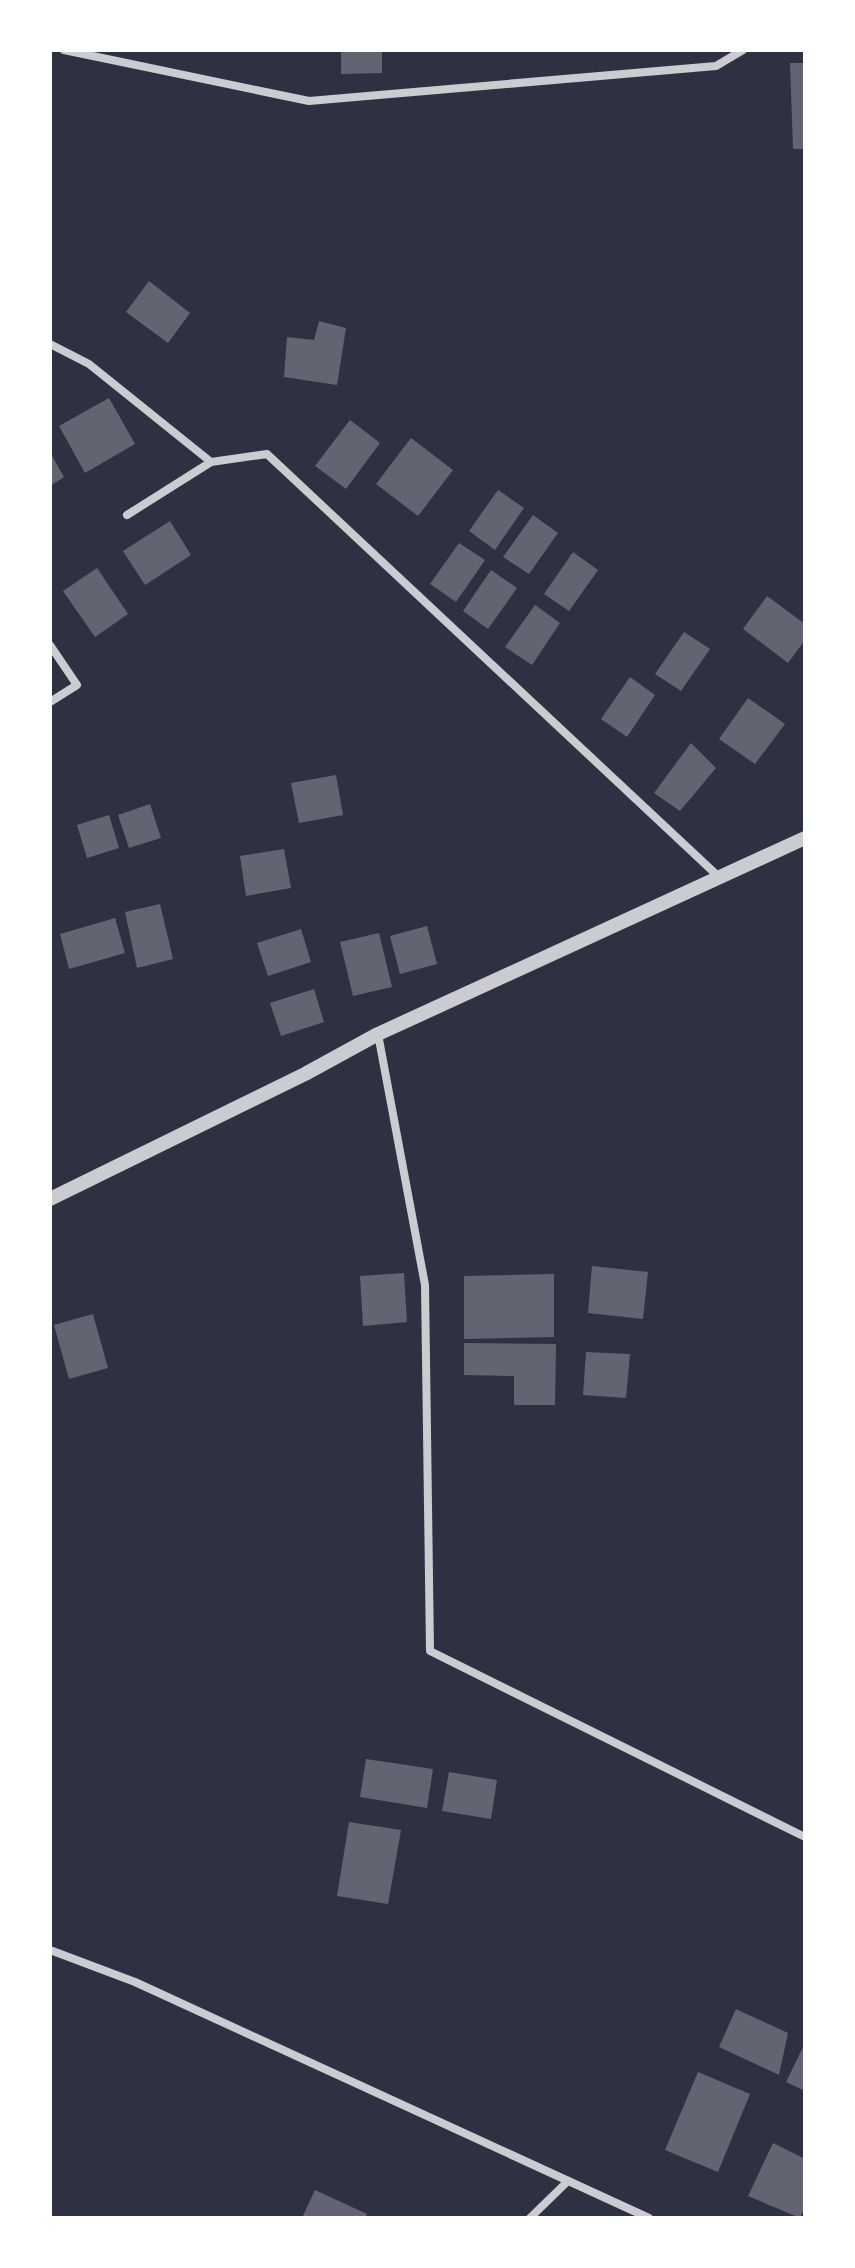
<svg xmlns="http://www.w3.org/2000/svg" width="855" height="2268" font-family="Karla,sans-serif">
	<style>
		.building { fill: #626471 }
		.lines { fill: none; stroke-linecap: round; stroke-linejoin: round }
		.minor { stroke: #caccd0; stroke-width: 8 }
		.tertiary { stroke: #caccd0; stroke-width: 14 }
	</style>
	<rect width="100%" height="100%" fill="#2d3142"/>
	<!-- building -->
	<g class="building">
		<polygon points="341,50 382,50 382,73 341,74"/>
		<polygon points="790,63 805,63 805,149 793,149"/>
		<polygon points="149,281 190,313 168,343 126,312"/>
		<polygon points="319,321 346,328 337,385 284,377 287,337 314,340"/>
		<polygon points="109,398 135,444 85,473 59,426"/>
		<polygon points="350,420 380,443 346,489 315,466"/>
		<polygon points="411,438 453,470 418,516 376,484"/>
		<polygon points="50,452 64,477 50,486"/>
		<polygon points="498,490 524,508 495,550 469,531"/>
		<polygon points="533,515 558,533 529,574 503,557"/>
		<polygon points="170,521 191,555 145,585 123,551"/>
		<polygon points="459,543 485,560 456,602 430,584"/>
		<polygon points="573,552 598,570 569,611 544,594"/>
		<polygon points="97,568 128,614 95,637 63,591"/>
		<polygon points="491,570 517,588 488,629 463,611"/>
		<polygon points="767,596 805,624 805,640 788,663 743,629"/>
		<polygon points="535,605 560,623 532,665 505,647"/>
		<polygon points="684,632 710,649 681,691 655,674"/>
		<polygon points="630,677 655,695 627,737 601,719"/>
		<polygon points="748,698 785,724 755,764 719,739"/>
		<polygon points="691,743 716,768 680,811 654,793"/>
		<polygon points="336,775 343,815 299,823 291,783"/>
		<polygon points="150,804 161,838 129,848 118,815"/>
		<polygon points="109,815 119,848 87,858 77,825"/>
		<polygon points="284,849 291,888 246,896 240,856"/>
		<polygon points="160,904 173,959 137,968 125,912"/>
		<polygon points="115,918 125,953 69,969 60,934"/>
		<polygon points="427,926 437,964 400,974 390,936"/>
		<polygon points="301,929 311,962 268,976 257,943"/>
		<polygon points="379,933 392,987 353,996 340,942"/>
		<polygon points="314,989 324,1022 281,1036 270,1003"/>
		<polygon points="592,1266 648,1272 643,1319 588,1313"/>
		<polygon points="404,1273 407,1322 363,1326 360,1276"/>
		<polygon points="554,1274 554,1337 464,1339 464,1276"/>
		<polygon points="93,1314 108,1368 69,1379 54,1325"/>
		<polygon points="464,1343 556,1344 555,1405 514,1405 514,1376 464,1375"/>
		<polygon points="586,1352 630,1354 626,1398 583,1395"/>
		<polygon points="366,1759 433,1769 427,1808 360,1797"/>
		<polygon points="449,1772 497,1780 491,1819 442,1811"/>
		<polygon points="349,1822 401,1830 388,1904 337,1896"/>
		<polygon points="736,2009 788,2033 779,2075 719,2047"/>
		<polygon points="805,2043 805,2091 786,2082"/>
		<polygon points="698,2072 750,2094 718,2172 665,2150"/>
		<polygon points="773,2143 805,2159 805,2206 800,2218 748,2196"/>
		<polygon points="315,2190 367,2214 366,2218 302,2218"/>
	</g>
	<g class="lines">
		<!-- minor -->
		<g class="minor">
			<polyline points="64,50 309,101 716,66 743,50"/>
			<polyline points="50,344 89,364 211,462"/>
			<polyline points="127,515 211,462 267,454 719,877"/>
			<polyline points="50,645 77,685 50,702"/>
			<polyline points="378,1034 425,1285 430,1651 805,1837"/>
			<polyline points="50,1950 135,1982 649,2218"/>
			<polyline points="530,2218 568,2181"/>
		</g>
		<!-- tertiary -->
		<polyline class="tertiary" points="50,1199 305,1074 378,1034 805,838"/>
	</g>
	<!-- border -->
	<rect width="855" height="2268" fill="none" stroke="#ffffff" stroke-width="104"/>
</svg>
